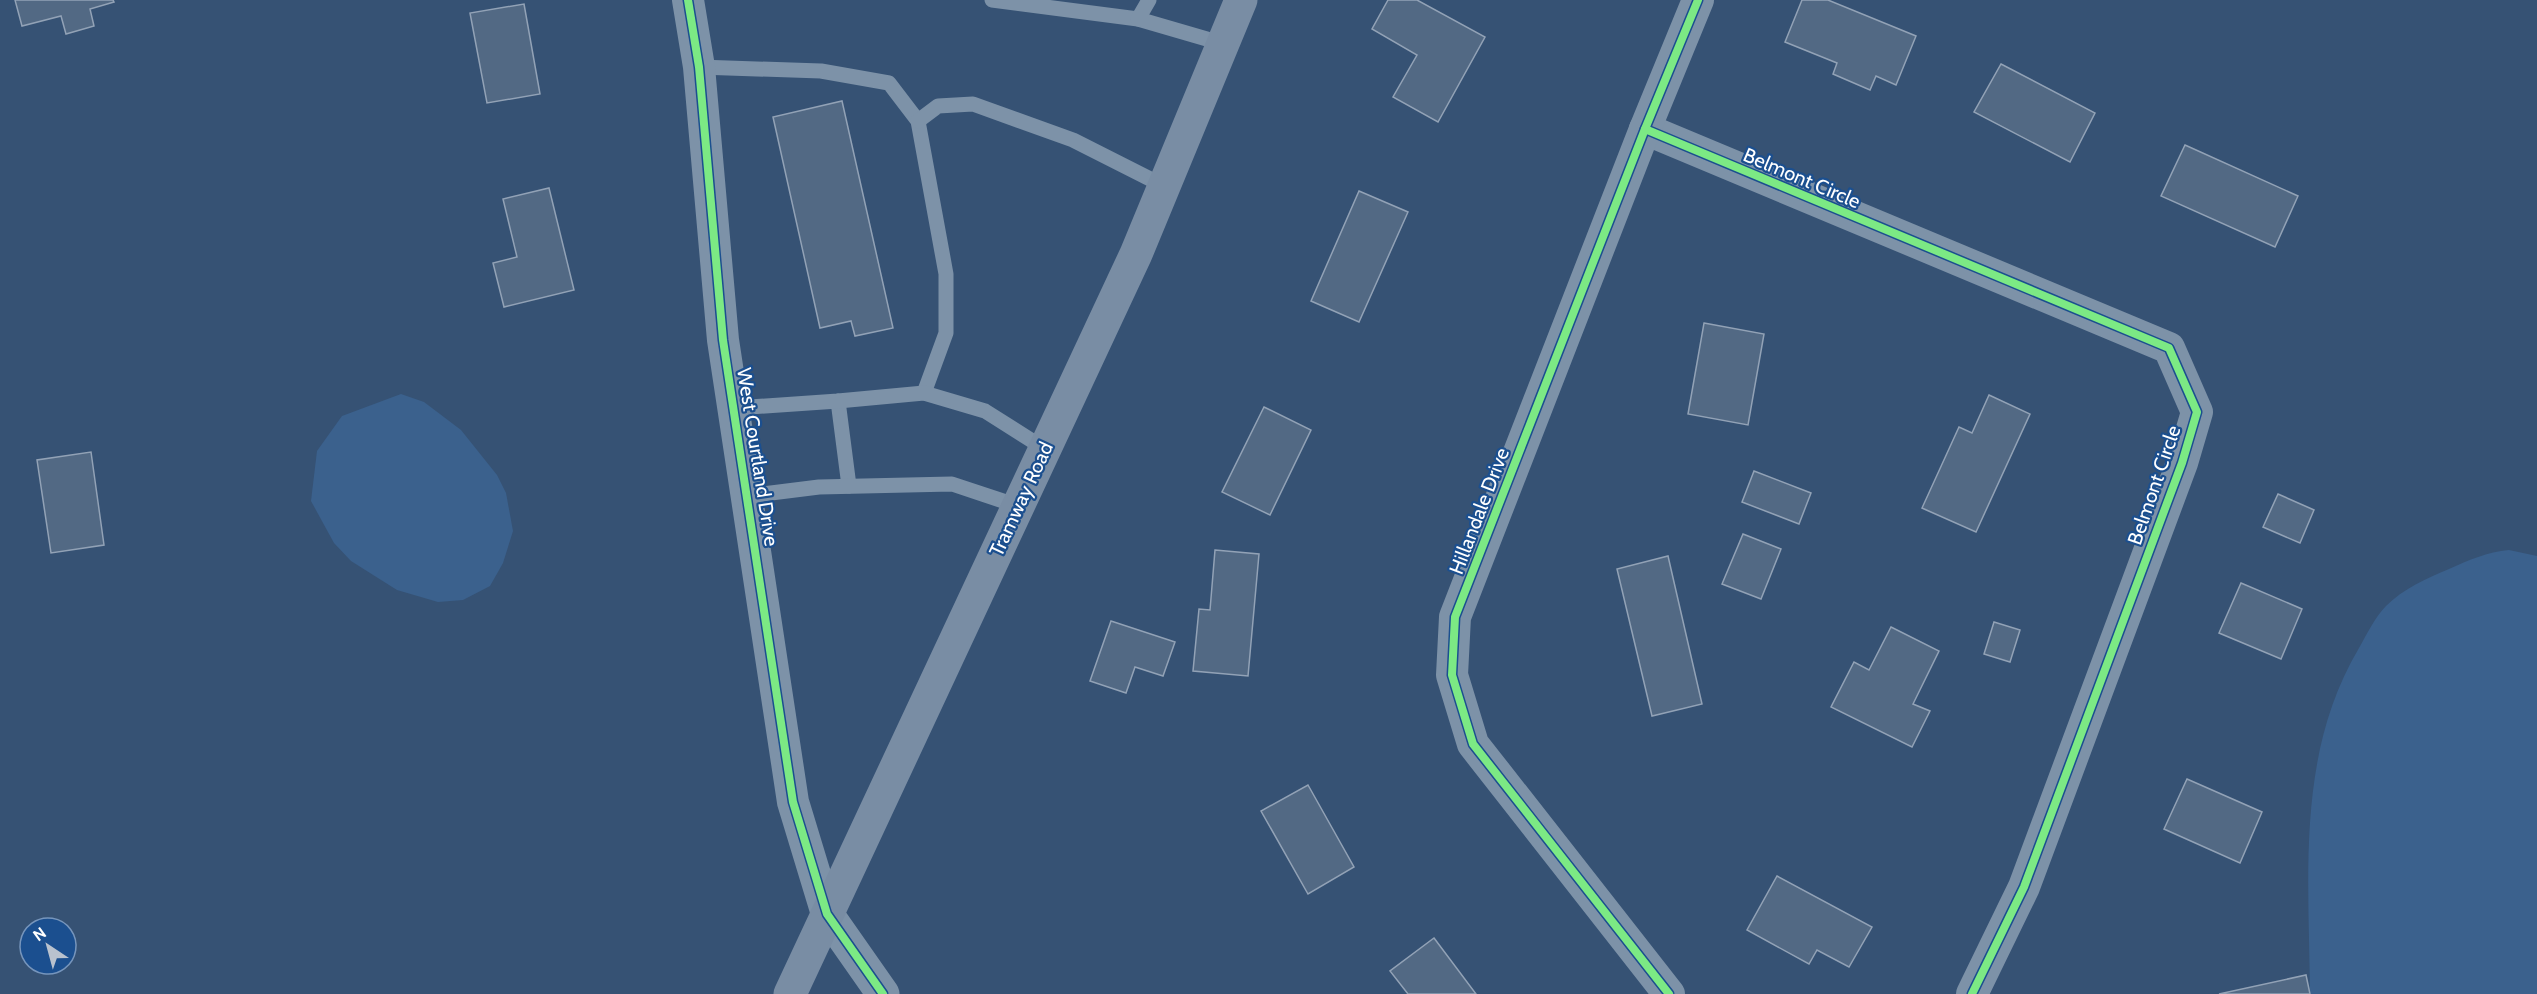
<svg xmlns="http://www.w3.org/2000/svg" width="2537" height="994" font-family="Cabin,sans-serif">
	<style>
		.water { fill: #3b618d }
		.building { fill: #526984; stroke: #92a2b6; stroke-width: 1.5 }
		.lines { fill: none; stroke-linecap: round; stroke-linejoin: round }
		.service { stroke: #7d92a8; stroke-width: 15 }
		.minor { stroke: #7d92a8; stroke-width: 32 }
		.tertiary { stroke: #7d92a8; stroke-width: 33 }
		.secondary { stroke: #798da4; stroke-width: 33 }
		.cycleway-casing { stroke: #1b4f8f; stroke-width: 11 }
		.cycleway { stroke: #7ce984; stroke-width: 8 }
		.labels { text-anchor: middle; stroke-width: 4.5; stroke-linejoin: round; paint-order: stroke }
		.street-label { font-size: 20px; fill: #fff; stroke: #1b4f8f }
	</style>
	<rect width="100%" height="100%" fill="#365274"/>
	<!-- water -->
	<g class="water">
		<polygon points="401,394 424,402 461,430 497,475 506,493 513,531 503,563 490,586 463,600 438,602 397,590 351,561 334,543 311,501 317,451 342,416"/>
		<path d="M2509,550l28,6v438h-227c-1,-119 -14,-240 49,-346 8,-14 16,-31 27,-42 17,-17 41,-28 63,-37 20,-9 38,-17 60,-19z"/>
	</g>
	<!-- building -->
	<g class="building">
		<polygon points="15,0 113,0 114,2 90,9 94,26 66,34 61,16 22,26"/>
		<polygon points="1388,0 1417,0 1485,37 1438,122 1393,97 1417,55 1372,29"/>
		<polygon points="1802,0 1828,0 1916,36 1896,85 1876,76 1870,90 1833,74 1837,63 1785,42"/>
		<polygon points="524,4 540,94 487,103 470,13"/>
		<polygon points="2001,64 2095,113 2070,162 1974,112"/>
		<polygon points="842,101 893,328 855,336 851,321 820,328 773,117"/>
		<polygon points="2185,145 2298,196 2275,247 2161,196"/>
		<polygon points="549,188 574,290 504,307 493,263 517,257 503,199"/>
		<polygon points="1359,191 1408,212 1359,322 1311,301"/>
		<polygon points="1704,323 1764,334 1748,425 1688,414"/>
		<polygon points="1989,395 2030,414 1976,532 1922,508 1959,427 1972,433"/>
		<polygon points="1264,407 1311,430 1270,515 1222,492"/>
		<polygon points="91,452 104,545 51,553 37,460"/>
		<polygon points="1754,471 1811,493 1799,524 1742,502"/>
		<polygon points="2278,494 2314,510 2300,543 2263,527"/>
		<polygon points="1743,534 1781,549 1761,599 1722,584"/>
		<polygon points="1215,550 1259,554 1248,676 1193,671 1199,609 1210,610"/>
		<polygon points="1668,556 1702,704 1652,716 1617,569"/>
		<polygon points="2241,583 2302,609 2281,659 2219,633"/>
		<polygon points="1111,621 1175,642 1163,676 1135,667 1126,693 1090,681"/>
		<polygon points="1994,622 2020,630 2010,662 1984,654"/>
		<polygon points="1891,627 1939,651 1913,704 1930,711 1912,747 1831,707 1854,662 1869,670"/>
		<polygon points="2187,779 2262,812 2240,863 2164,829"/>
		<polygon points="1308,785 1354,867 1308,894 1261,811"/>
		<polygon points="1777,876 1872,927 1849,967 1817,950 1809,964 1747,930"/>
		<polygon points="1434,938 1476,994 1408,994 1390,971"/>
		<polygon points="2306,975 2310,994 2219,994"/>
	</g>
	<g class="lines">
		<!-- service -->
		<g class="service">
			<polyline points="992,0 1138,19 1224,44"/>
			<polyline points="1138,19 1149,0"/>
			<polyline points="699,67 821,71 889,83 918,121 946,274 946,333 924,393"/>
			<polyline points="918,121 938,106 973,104 1073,140 1164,186"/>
			<polyline points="838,401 849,486"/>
			<polyline points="735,408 838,401 924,393 985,411 1045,449"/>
			<polyline points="747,496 819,487 952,484 1018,506"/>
		</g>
		<!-- minor -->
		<g class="minor">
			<polyline points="688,0 699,67 723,340 793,802 827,914"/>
			<polyline points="1645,129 2169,348 2197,412 2182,463 2024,887 1972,994"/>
			<polyline points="1669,994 1473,744 1452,675 1455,617 1645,129 1698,0"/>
		</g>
		<!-- tertiary -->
		<polyline class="tertiary" points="827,914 883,994"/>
		<!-- secondary -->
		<polyline class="secondary" points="790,994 1136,254 1241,0"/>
		<!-- cycleway casing -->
		<g class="cycleway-casing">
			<g id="cycleway">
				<polyline points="688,0 699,67 723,340 793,802 827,914 883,994"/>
				<polyline points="1645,129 2169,348 2197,412 2182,463 2024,887 1972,994"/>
				<polyline points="1669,994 1473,744 1452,675 1455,617 1645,129 1698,0"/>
			</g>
		</g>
		<!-- cycleway -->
		<use href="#cycleway" class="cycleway"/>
	</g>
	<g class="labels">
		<!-- street labels -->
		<g class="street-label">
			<text transform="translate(1802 178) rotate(23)" y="7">Belmont Circle</text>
			<text transform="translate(758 457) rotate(81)" y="7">West Courtland Drive</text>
			<text transform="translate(2154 485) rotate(-71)" y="7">Belmont Circle</text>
			<text transform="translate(1021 499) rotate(-65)" y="7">Tramway Road</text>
			<text transform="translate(1479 511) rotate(-69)" y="7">Hillandale Drive</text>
		</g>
	</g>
	<!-- north arrow -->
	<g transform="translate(48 946) rotate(324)"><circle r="28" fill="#1b4f8f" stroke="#7695bc" stroke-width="1.5"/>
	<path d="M0-4.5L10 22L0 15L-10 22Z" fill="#b9c2ce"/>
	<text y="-9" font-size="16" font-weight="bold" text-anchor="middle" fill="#ffffff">N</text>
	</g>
</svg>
